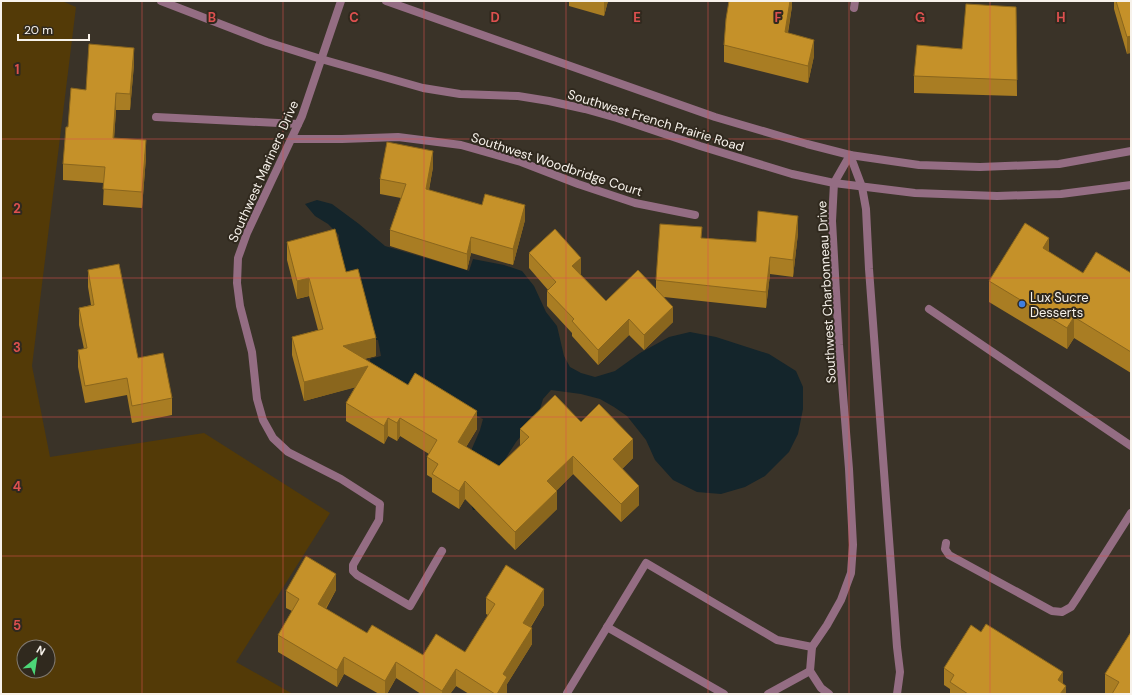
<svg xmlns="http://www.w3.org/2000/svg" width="1132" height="695" font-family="'DM Sans',sans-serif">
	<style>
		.green { fill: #533a07; fill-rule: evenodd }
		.water { fill: #14252b }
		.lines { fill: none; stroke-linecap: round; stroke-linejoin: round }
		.service { stroke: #946d83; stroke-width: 8 }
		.minor { stroke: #946d83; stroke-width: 8 }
		.tertiary { stroke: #946d83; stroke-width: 8 }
		.wall { fill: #a97d23 }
		.shaded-wall { fill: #8a661d }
		.building { fill: #c59129; stroke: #8a661d }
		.grid { fill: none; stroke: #dd504f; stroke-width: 1; stroke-opacity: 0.55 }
		.shop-dot { fill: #3f7fe0; stroke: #30291e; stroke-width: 1.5 }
		.labels { text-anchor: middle; stroke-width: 4; stroke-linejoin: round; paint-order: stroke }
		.street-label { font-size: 13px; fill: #f7f2eb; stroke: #30291e }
		.poi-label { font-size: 13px; fill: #f7f2eb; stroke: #30291e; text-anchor: start }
		.grid-label { font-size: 13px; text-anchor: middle; font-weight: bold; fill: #dd504f; stroke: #30291e; stroke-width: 4; stroke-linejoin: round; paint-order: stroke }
	</style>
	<rect width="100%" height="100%" fill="#3a3328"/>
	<!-- green -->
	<path class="green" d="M1,1h61l14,6 -44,359 18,91 154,-24 126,80 -94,149 57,32h-292zM24,647h24v24h-24z"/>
	<!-- water -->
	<polygon class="water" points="317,200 332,204 359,224 385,246 469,271 473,259 504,265 522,271 534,286 546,312 557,326 564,356 570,367 581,373 595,377 615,371 640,353 669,337 690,332 716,337 769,354 796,371 803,387 803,409 798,434 789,452 765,476 745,487 721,494 697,492 673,480 655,460 646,440 627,416 614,407 600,399 581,394 551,390 543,399 538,416 516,442 502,464 483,510 473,510 469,499 467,460 480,430 483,419 467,411 373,379 370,359 381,356 378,340 372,340 347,287 339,249 339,235 328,224 315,216 305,204"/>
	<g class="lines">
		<!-- service -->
		<g class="service">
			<polyline points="854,8 855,1"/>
			<polyline points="156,117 298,124"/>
			<polyline points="929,309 1131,446"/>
			<polyline points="946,543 945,549 949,555 1052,611 1062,612 1071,607 1077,598 1131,513"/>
			<polyline points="607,627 724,694"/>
			<polyline points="568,694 567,693 646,563 777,640 812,647"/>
			<polyline points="768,694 810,671"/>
		</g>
		<!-- minor -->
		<g class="minor">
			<polyline points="341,1 302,116 247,233 238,258 237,283 240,306 252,352 257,399 263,420 273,438 288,452 341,479 380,504 379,520 353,565 353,571 357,575 410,606 442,551"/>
			<polyline points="292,139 342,139 398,137 461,145 521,162 578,184 635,203 695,215"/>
			<polyline points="850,155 862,187 866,209 869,269 897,647 900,672 897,694"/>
			<polyline points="829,694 821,688 810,671 812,647 827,625 841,600 851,573 853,545 849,469 839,345 832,221 834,183 850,155"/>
		</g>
		<!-- tertiary -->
		<g class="tertiary">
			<polyline points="161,1 267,42 321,59 423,88 460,94 518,96 549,101 585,109 617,118 700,146 792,174 834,183 915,193 997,196 1061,194 1131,185"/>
			<polyline points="386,1 715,117 807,144 850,155 919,165 980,167 1059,164 1131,151"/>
		</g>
	</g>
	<!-- wall -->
	<g class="wall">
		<polygon points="569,1 608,1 604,16 569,6"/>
		<polygon points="792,1 792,6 788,33 814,56 808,83 724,62 724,45"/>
		<polygon points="1114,1 1131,1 1127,54 1114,9"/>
		<polygon points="1016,7 1017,96 914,93 914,76 962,49"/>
		<polygon points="134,64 130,110 116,110 114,138 146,157 142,208 103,205 104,183 63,180 63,164 68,127 86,90"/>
		<polygon points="433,167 429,190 525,220 513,265 471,253 467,270 390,246 390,230 401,198 380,194 380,179"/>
		<polygon points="798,233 793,277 770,274 766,308 664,297 673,322 644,350 629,335 598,365 572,336 572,333 547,306 547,291 548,290 529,268 529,253 581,274 580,274 606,301 656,289 656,280 702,238 756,242"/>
		<polygon points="287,242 346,272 376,356 364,359 477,429 466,447 499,466 520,446 520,429 581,422 633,458 622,469 639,505 621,522 573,474 556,491 557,509 515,550 465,499 459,509 432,492 432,478 427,475 427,457 429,454 400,436 397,441 388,436 384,444 346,421 346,403 355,387 304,401 292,355 292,337 318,330 309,296 297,299 287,260"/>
		<polygon points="1049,252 1083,273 1131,273 1131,373 1074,338 1067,349 989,302 989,281"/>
		<polygon points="88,270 138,358 172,398 172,415 132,423 127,395 85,403 78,367 78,350 84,349 79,325 79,308 91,305 88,287"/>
		<polygon points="336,590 326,609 367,633 423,655 465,652 488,615 486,614 486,598 544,605 531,627 532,644 507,684 507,694 469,694 456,686 450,694 421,694 396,678 387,694 379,694 344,674 337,687 278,652 278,635 292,611 286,608 286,591"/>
		<polygon points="1131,632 1131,694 1105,694 1105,674"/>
		<polygon points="944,668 1063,684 1066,694 950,694 950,689 944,685"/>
	</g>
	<!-- shaded-wall -->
	<g class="shaded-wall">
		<polygon points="604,1 608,1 604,16"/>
		<polygon points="790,1 792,1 792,6 785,49 785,32"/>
		<polygon points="1131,36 1131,53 1127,54 1127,37"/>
		<polygon points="814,40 814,56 808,83 808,66"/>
		<polygon points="134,48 134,64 130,110 130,94"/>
		<polygon points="116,93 116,110 113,155 113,138"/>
		<polygon points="146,140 146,157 142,208 142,192"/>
		<polygon points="433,151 433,167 426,204 426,189"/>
		<polygon points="525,205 525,220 513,265 513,249"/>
		<polygon points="798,216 798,233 793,277 793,260"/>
		<polygon points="471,237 471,253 467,270 467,254"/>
		<polygon points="1049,238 1049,258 1043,248"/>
		<polygon points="770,257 770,274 766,308 766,292"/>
		<polygon points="581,258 581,274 572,282 572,266"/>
		<polygon points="309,278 309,296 297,299 297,281"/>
		<polygon points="673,307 673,322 644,350 644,335"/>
		<polygon points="1074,317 1074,338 1067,349 1067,328"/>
		<polygon points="629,319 629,335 598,365 598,350"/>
		<polygon points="376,338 376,356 343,364 343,346"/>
		<polygon points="368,366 368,384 304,401 304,382"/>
		<polygon points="477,411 477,429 458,460 458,442"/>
		<polygon points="388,418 388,436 384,444 384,426"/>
		<polygon points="400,418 400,436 397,441 397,423"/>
		<polygon points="633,439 633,458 613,478 613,459"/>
		<polygon points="573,456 573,474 547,500 547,481"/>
		<polygon points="465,481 465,499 459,509 459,491"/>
		<polygon points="639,486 639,505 621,522 621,504"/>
		<polygon points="557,491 557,509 515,550 515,532"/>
		<polygon points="336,574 336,590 318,621 318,604"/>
		<polygon points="544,589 544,605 523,639 523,623"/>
		<polygon points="532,628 532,644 507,684 507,694 497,694 503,674"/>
		<polygon points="344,657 344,674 337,687 337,670"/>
		<polygon points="396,662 396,678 387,694 385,694 385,681"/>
		<polygon points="456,669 456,686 450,694 442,694 442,691"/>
		<polygon points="1063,672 1063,689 1058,680"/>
		<polygon points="1066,686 1066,694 1060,694"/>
	</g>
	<!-- building -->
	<g class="building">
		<polygon points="729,1 790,1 785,32 814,40 808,66 724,45 726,19"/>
		<polygon points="1116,1 1131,1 1131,36 1127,37"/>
		<polygon points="966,4 1016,7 1017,80 914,76 917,45 962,49"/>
		<polygon points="89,44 134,48 130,94 116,93 113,138 146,140 142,192 103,189 105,167 63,164 66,127 68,127 71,88 86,90"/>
		<polygon points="387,142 433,151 426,189 482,205 485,194 525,205 513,249 471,237 467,254 390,230 406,184 380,179"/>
		<polygon points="758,211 798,216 793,260 770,257 766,292 656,280 660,224 702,227 701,238 756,242"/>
		<polygon points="1025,223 1049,238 1043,248 1083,273 1096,252 1131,273 1131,352 1074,317 1067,328 989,281"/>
		<polygon points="335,229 346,272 358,269 376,338 343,346 408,385 415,373 477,411 458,442 499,466 529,437 520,429 555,395 581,422 599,404 633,439 613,459 639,486 621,504 573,456 547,481 557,491 515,532 465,481 459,491 432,474 438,464 427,457 437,440 400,418 397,423 388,418 384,426 346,403 368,366 304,382 292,337 323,329 309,278 297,281 287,242"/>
		<polygon points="555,229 581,258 572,266 606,301 638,270 673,307 644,335 629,319 598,350 572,321 574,319 547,291 556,282 529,253"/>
		<polygon points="119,264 138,358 163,353 172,398 132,406 127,378 85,386 78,350 87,348 79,308 94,305 88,270"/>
		<polygon points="306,556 336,574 318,604 367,633 372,625 423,655 436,634 465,652 495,604 486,598 506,565 544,589 523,623 532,628 503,674 507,677 497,694 495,694 456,669 442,691 396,662 385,681 344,657 337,670 278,635 299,599 286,591"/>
		<polygon points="986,624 1063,672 1058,680 1066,686 1060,694 968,694 950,682 954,675 944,668 971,625 981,632"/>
		<polygon points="1131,632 1131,694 1112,694 1119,682 1105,674"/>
	</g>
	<!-- grid -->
	<path class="grid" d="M142,1v693M283,1v693M424,1v693M566,1v693M708,1v693M849,1v693M990,1v693M1,139h1130M1,278h1130M1,417h1130M1,556h1130"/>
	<!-- markers -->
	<circle class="shop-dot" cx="1022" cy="304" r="4"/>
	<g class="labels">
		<!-- street labels -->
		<g class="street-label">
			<text transform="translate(656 120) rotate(17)" y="5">Southwest French Prairie Road</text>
			<text transform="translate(557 164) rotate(18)" y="5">Southwest Woodbridge Court</text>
			<text transform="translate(263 171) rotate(-66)" y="5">Southwest Mariners Drive</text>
			<text transform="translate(826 292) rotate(-93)" y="5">Southwest Charbonneau Drive</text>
		</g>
		<!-- poi labels -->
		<g class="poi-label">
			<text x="1030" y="302">Lux Sucre<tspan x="1030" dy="15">Desserts</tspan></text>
		</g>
	</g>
	<g class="grid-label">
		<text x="212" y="22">B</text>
		<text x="354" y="22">C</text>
		<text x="495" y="22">D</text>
		<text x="637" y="22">E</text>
		<text x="778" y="22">F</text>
		<text x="920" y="22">G</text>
		<text x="1061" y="22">H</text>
		<text x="17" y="74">1</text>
		<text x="17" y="213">2</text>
		<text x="17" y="352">3</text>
		<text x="17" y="491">4</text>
		<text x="17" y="630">5</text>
	</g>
	<!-- border -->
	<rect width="1132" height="695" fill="none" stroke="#f7f2eb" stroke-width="4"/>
	<!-- north arrow -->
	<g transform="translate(36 659) rotate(30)"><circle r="19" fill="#30291e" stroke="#807970"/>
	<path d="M0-3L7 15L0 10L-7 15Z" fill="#4cd677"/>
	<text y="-6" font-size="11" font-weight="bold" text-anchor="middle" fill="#f7f2eb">N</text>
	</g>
	<!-- scale -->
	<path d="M18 34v6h71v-6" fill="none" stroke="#f7f2eb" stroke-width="2"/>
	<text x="24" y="34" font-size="12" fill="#f7f2eb" stroke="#30291e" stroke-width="3" paint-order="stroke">20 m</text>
</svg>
